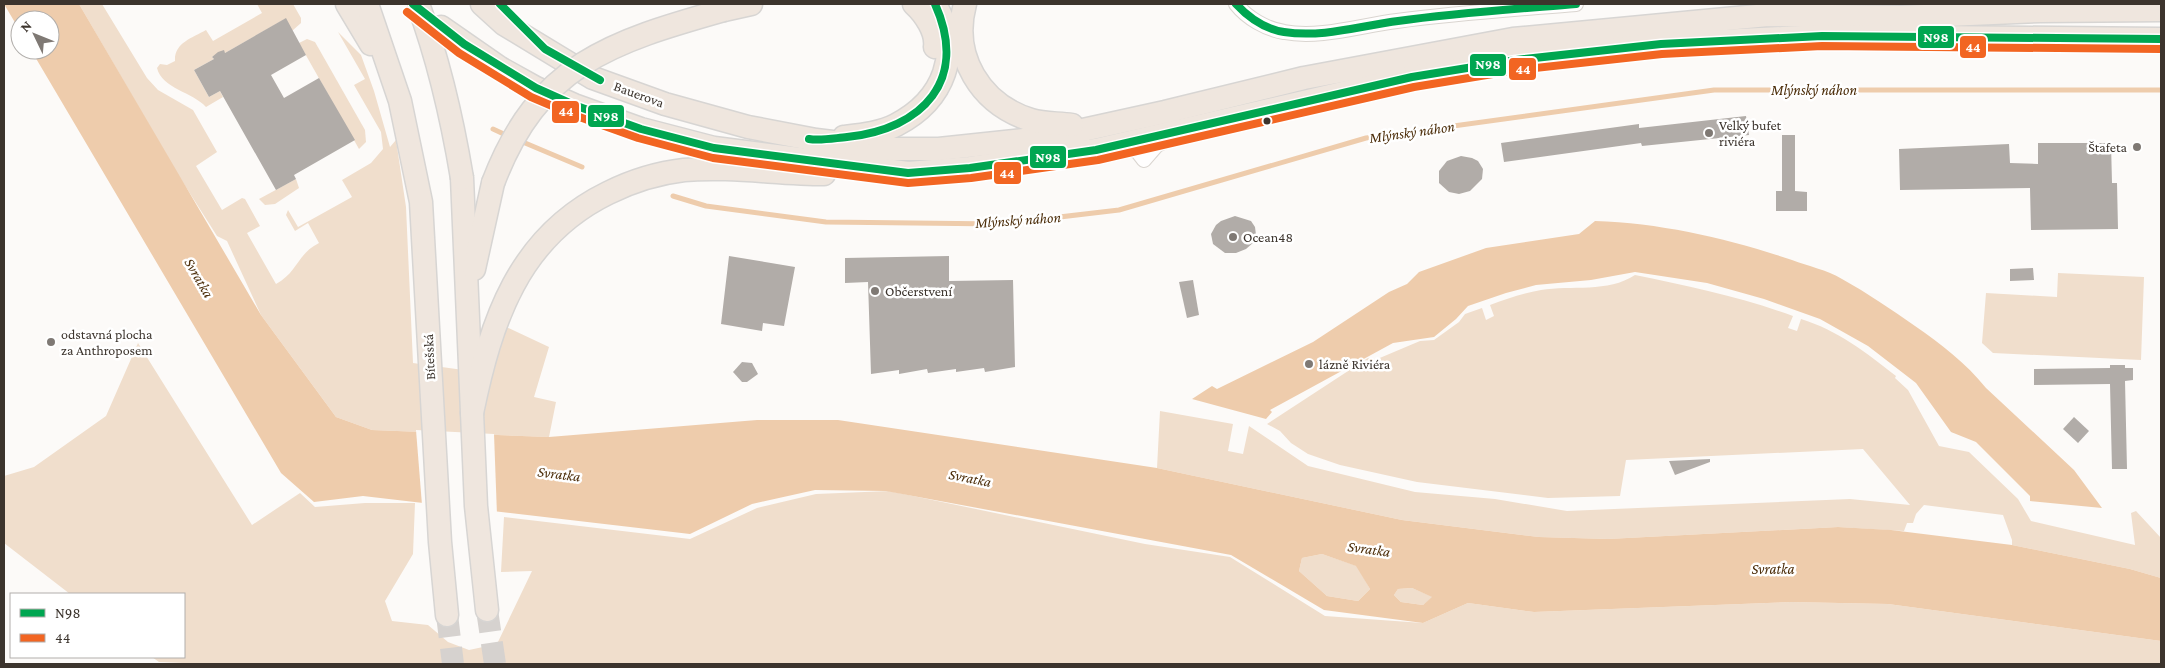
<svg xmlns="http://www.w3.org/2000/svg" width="2165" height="668" font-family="'Crimson Pro',serif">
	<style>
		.green { fill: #f0decc }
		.water { fill: #eeccac; fill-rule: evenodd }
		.pier { fill: #fcfaf8 }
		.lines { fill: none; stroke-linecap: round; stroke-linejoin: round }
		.stream { stroke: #eeccac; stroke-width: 5 }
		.building { fill: #b1aca8 }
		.trunk-tunnel { stroke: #d6d2cf; stroke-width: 22; stroke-dasharray: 22 11; stroke-linecap: butt }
		.minor-casing { stroke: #dad5d0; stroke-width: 16 }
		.trunk-casing { stroke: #d7d5d3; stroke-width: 25 }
		.minor { stroke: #fffefe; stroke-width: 14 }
		.trunk { stroke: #efe6de; stroke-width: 22 }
		.trunk-bridge-casing { stroke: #d7d5d3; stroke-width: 25; stroke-linecap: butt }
		.trunk-bridge { stroke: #efe6de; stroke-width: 22 }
		.bus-1-casing { stroke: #fff; stroke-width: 11 }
		.bus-2-casing { stroke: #fff; stroke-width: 11 }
		.bus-1 { stroke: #00a651; stroke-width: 8 }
		.bus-2 { stroke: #f26522; stroke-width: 8 }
		.bus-dot { fill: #3c342d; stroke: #fff; stroke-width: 2 }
		.poi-dot { fill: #7f7974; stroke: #fff; stroke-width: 2 }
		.labels { text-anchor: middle; stroke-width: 5; stroke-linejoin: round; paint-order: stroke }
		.street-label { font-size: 14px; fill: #3c342d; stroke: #fff }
		.poi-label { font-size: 14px; fill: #3c342d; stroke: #fff; text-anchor: start }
		.water-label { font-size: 15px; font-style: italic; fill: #4b2c08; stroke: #fff }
		.line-badge { stroke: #fff; stroke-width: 2 }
		.badge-label { font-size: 14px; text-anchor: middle; font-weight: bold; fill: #fff }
	</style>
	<rect width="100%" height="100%" fill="#fcfaf8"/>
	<!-- green -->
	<g class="green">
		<path d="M79,4h23l45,74 11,12 35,20 24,42 -21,14 26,44 20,-12 3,1 15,27 -13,7 29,51c22,-12 21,-30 43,-41l-11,-20 -13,8 -9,-16 2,-5 10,17 54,-30 -10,-17 29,-17 12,-14 -2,-17 -27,-47 11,-6 -27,-47 23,23 13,36 16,56 6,-7 10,67 7,156 79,11 12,-48 45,21 -15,50 22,5 -7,35 -177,-7 -36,-13 -75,-102 -34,-74 -10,-5 -40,-63z"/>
		<path d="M257,4h36l8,14v5l-9,8 -7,-12 -60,34 -2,-2 -11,6 2,2 -20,11 15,27 11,-6 3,6 -17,10c-13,-15 -44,-18 -49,-39l3,-4 7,1 8,-4c-1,-18 17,-23 31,-31l7,11 49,-28z"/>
		<polygon points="307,39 315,42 365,130 366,142 359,149 299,43"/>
		<polygon points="296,179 299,188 275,204 265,205 259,199"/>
		<polygon points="2058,273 2144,277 2141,360 1993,353 1982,343 1986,293 2057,297"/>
		<path d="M1635,275c54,11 106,22 158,41l-5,12 9,3 4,-12c36,11 66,34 95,57l-1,2 13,12 31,56 30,6 49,47 13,22 104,24 -4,-32 5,-2 25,27v40l-31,-9 -118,-24v-5l-9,-25 -79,-10 -8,9 -3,9h-6l-3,8 -66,-4 -230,12 -69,-2 -137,-17 -245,-52 3,-57 73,13 -5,27 15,3 6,-28 59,40 107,26 80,7 72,12 283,-12 60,6 -47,-56 -237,11 -6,36 -72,2 -131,-16 -77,-17 -32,-11 -17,-11 -11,-12 -13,-7 101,-66 7,2 45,-19 14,-1 25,-18 6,-8 17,-6 4,12 8,-4 -4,-11c16,-6 34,-12 51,-15 30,-5 67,3 94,-15z"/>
		<polygon points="138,343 252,525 300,493 315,507 365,503 415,503 413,554 385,601 392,621 428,625 448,642 469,650 497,644 532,571 501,572 504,517 690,539 757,508 816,494 889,491 1145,544 1230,557 1325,616 1423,623 1468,603 1534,612 1791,602 1888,604 2161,641 2161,664 207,664 159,662 152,657 184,657 184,594 70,594 4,543 4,476 34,467 106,416"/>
		<polygon points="1322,554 1357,566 1370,589 1358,601 1327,596 1299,571 1302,558"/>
		<polygon points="1412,588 1433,597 1423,605 1401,602 1394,595 1398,589"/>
	</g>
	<!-- water -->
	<g class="water">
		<path d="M4,4h75l182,311 75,102 36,13 177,7 208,-17h81l319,48 245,52 137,17 69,2 230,-12 53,3 121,15 118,24 31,9v63l-273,-37 -97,-2 -257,10 -66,-9 -45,20 -99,-13 -93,-55 -345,-64 -71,-1 -63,14 -62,30 -327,-38 -49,6 -33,-29 -250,-423h19v-30h-30v11zM1322,554l34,12 14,23 -12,12 -31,-5 -28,-25 3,-13zM1412,588l20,9 -9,8 -22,-3 -7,-7 4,-6z"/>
		<path d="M1595,221c67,2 134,18 197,39 16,6 35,10 50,19 25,14 49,30 73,47 26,18 51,37 71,62l88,82 28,38 -72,-7v-5l-54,-54 -25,-10 -35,-49 -48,-37 -48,-27 -56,-20 -57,-16 -72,-11 -44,8 -55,5 -30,8 -38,13 -12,13 -22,18 -41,6 -123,67 2,2 -6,7 -74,-20 20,-13 5,3 96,-47 76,-50 18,-8 12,-12 67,-24 93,-14z"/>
	</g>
	<!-- pier -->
	<polygon class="pier" points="416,430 494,434 497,515 422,505"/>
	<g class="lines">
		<!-- stream -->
		<g class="stream">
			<polyline points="493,129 508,136"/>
			<polyline points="518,140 582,167"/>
			<polyline points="673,196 706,206 826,222 1000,224 1119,210 1366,138 1714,90 2161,90"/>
		</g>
	</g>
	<!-- building -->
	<g class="building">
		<polygon points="286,18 306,55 271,75 284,98 319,78 355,140 294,175 296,179 276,190 220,91 209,97 194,70 214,59 212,57 218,52 224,50 225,53"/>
		<polygon points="1746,116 1749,135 1642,146 1641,143 1504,162 1501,143 1639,124 1639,128"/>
		<polygon points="1782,135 1795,135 1795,191 1807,192 1807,211 1776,211 1776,191 1782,191"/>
		<polygon points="2038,143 2111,143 2112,183 2117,183 2118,229 2031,230 2030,188 1900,190 1899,149 2009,144 2010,163 2038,164"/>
		<polygon points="1461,156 1472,158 1478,161 1483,169 1482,179 1470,191 1459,194 1449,192 1439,183 1439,171 1447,161"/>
		<polygon points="1235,216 1251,221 1255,227 1256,235 1254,242 1246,249 1236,253 1225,253 1213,244 1211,234 1216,225 1221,221"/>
		<polygon points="729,256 795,267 784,326 763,323 762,331 721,324"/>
		<polygon points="949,256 949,281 1013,280 1015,367 985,372 984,368 956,372 956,369 928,373 927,369 899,374 899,370 871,374 868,282 845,283 845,258"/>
		<polygon points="2033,268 2034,280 2010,281 2010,269"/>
		<polygon points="1193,280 1199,315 1187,318 1179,282"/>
		<polygon points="742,362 752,363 758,374 747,382 742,382 733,372"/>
		<polygon points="2110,365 2125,365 2125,368 2133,368 2133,380 2125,381 2127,469 2112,469 2110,384 2034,385 2034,369 2110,368"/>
		<polygon points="2074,417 2089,431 2078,443 2063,429"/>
		<polygon points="1710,459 1710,462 1675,475 1669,461"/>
	</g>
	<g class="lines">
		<!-- trunk-tunnel -->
		<g class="trunk-tunnel">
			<polyline points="487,610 495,664"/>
			<polyline points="447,615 453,664"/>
		</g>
		<!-- minor casing -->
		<g class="minor-casing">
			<g id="minor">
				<path d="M1236,4c11,14 30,25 48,28 36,7 78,-7 113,-11 59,-8 119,-12 179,-17"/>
				<polyline points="1121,148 1137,151 1144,160 1157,145 1169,139"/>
			</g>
		</g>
		<!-- trunk casing -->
		<g class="trunk-casing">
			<g id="trunk">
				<polyline points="347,4 371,44"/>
				<polyline points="367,4 400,101 421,202 440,542 447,615"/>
				<polyline points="482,4 504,24 593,78 665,104 748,127 816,140 889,149 939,149 1051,137 1165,112 1304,78 1513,39 1768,15 1901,17 2040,11 2161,10"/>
				<path d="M914,4c11,10 23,28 21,43"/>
				<path d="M965,4c-14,52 15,100 66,116 13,4 27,3 41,5"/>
				<polyline points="724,10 751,4"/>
				<polyline points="441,27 500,68 536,88 574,105 641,129 714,148 908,173 970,168 1096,150 1412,77 1516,60 1661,44 1822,36 2161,39"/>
				<path d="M844,137c17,-2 37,-4 52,-12 48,-25 67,-73 39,-121"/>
				<polyline points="462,178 476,506 487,610"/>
				<polyline points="474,269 493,183"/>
				<path d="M472,413c19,-92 46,-176 136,-220 24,-12 50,-20 76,-23 46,-4 94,4 140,4"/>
			</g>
		</g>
		<!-- minor -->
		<use href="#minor" class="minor"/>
		<!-- trunk -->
		<use href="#trunk" class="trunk"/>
		<!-- trunk-bridge casing -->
		<g class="trunk-bridge-casing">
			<g id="trunk-bridge">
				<path d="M418,4c21,57 34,114 44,174"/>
				<path d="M493,183c45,-119 118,-141 231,-173"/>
			</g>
		</g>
		<!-- trunk-bridge -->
		<use href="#trunk-bridge" class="trunk-bridge"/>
		<!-- bus-1 casing -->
		<g class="bus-1-casing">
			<g id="bus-1">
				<polyline points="413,4 464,44 536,88 574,105 641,129 714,148 908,173 970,168 1096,150 1412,77 1516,60 1661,44 1822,36 2161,39"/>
				<polyline points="500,4 545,49 600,80"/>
				<path d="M1236,4c13,14 29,25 48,28 38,6 76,-6 114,-11 59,-8 118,-12 178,-17"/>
				<path d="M809,139c12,2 26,-1 38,-2 76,-8 122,-57 88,-133"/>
			</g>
		</g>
		<!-- bus-2 casing -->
		<g class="bus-2-casing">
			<polyline id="bus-2" points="407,12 459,53 531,97 571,114 638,138 713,158 908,183 971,178 1098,160 1414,87 1517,70 1662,54 1822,46 2161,49"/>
		</g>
		<!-- bus-1 -->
		<use href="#bus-1" class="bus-1"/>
		<!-- bus-2 -->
		<use href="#bus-2" class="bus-2"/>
	</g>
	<!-- markers -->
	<circle class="bus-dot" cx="1267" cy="121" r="4.5"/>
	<g class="poi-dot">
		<circle cx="1709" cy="133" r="5"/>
		<circle cx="2137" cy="147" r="5"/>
		<circle cx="1233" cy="237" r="5"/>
		<circle cx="875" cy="291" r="5"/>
		<circle cx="51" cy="342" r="5"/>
		<circle cx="1309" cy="364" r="5"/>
	</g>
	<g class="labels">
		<!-- street labels -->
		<g class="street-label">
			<text transform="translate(639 94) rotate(20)" y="5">Bauerova</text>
			<text transform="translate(429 357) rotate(-93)" y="5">Bítešská</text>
		</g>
		<!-- poi labels -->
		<g class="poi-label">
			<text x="1719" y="130">Velký bufet<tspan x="1719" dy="16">riviéra</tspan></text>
			<text x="2127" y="152" text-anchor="end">Štafeta</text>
			<text x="1243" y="242">Ocean48</text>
			<text x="885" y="296">Občerstvení</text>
			<text x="61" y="339">odstavná plocha<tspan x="61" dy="16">za Anthroposem</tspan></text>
			<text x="1319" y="369">lázně Riviéra</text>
		</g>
		<!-- water labels -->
		<g class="water-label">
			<text x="1814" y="95">Mlýnský náhon</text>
			<text transform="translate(1412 132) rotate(-8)" y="5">Mlýnský náhon</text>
			<text transform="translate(1018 220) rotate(-4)" y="5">Mlýnský náhon</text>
			<text transform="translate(199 278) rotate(60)" y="5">Svratka</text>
			<text transform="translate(559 474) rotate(7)" y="5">Svratka</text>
			<text transform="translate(970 478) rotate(11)" y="5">Svratka</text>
			<text transform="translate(1369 549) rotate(8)" y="5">Svratka</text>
			<text x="1773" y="574">Svratka</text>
		</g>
	</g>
	<g class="line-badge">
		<rect x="1917" y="25" width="38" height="24" rx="5" fill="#00a651"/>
		<rect x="1959" y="35" width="28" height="24" rx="5" fill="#f26522"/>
		<rect x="1469" y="53" width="38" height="24" rx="5" fill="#00a651"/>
		<rect x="1508" y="57" width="29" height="24" rx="5" fill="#f26522"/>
		<rect x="551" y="100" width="29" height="24" rx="5" fill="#f26522"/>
		<rect x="587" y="104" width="38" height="24" rx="5" fill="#00a651"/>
		<rect x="1029" y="145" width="38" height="24" rx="5" fill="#00a651"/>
		<rect x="993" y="161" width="29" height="24" rx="5" fill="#f26522"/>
	</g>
	<g class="badge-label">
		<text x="1936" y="42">N98</text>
		<text x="1973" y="52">44</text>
		<text x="1488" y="69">N98</text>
		<text x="1523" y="74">44</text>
		<text x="566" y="116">44</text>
		<text x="606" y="121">N98</text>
		<text x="1048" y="162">N98</text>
		<text x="1007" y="178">44</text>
	</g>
	<!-- border -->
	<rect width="2165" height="668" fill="none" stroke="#3c342d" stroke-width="10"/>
	<!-- legend -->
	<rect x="10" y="593" width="175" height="65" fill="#ffffff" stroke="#b1aeab"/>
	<rect x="20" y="609" width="25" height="8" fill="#00a651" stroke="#b1aeab"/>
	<text x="55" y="618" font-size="15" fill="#3c342d">N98</text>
	<rect x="20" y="634" width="25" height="8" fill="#f26522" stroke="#b1aeab"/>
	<text x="55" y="643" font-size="15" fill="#3c342d">44</text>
	<!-- north arrow -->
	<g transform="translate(35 35) rotate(313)"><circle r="24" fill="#ffffff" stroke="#b1aeab"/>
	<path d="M0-4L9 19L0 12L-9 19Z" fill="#7f7974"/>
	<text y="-8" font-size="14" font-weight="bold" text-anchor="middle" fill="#3c342d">N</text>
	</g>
</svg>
